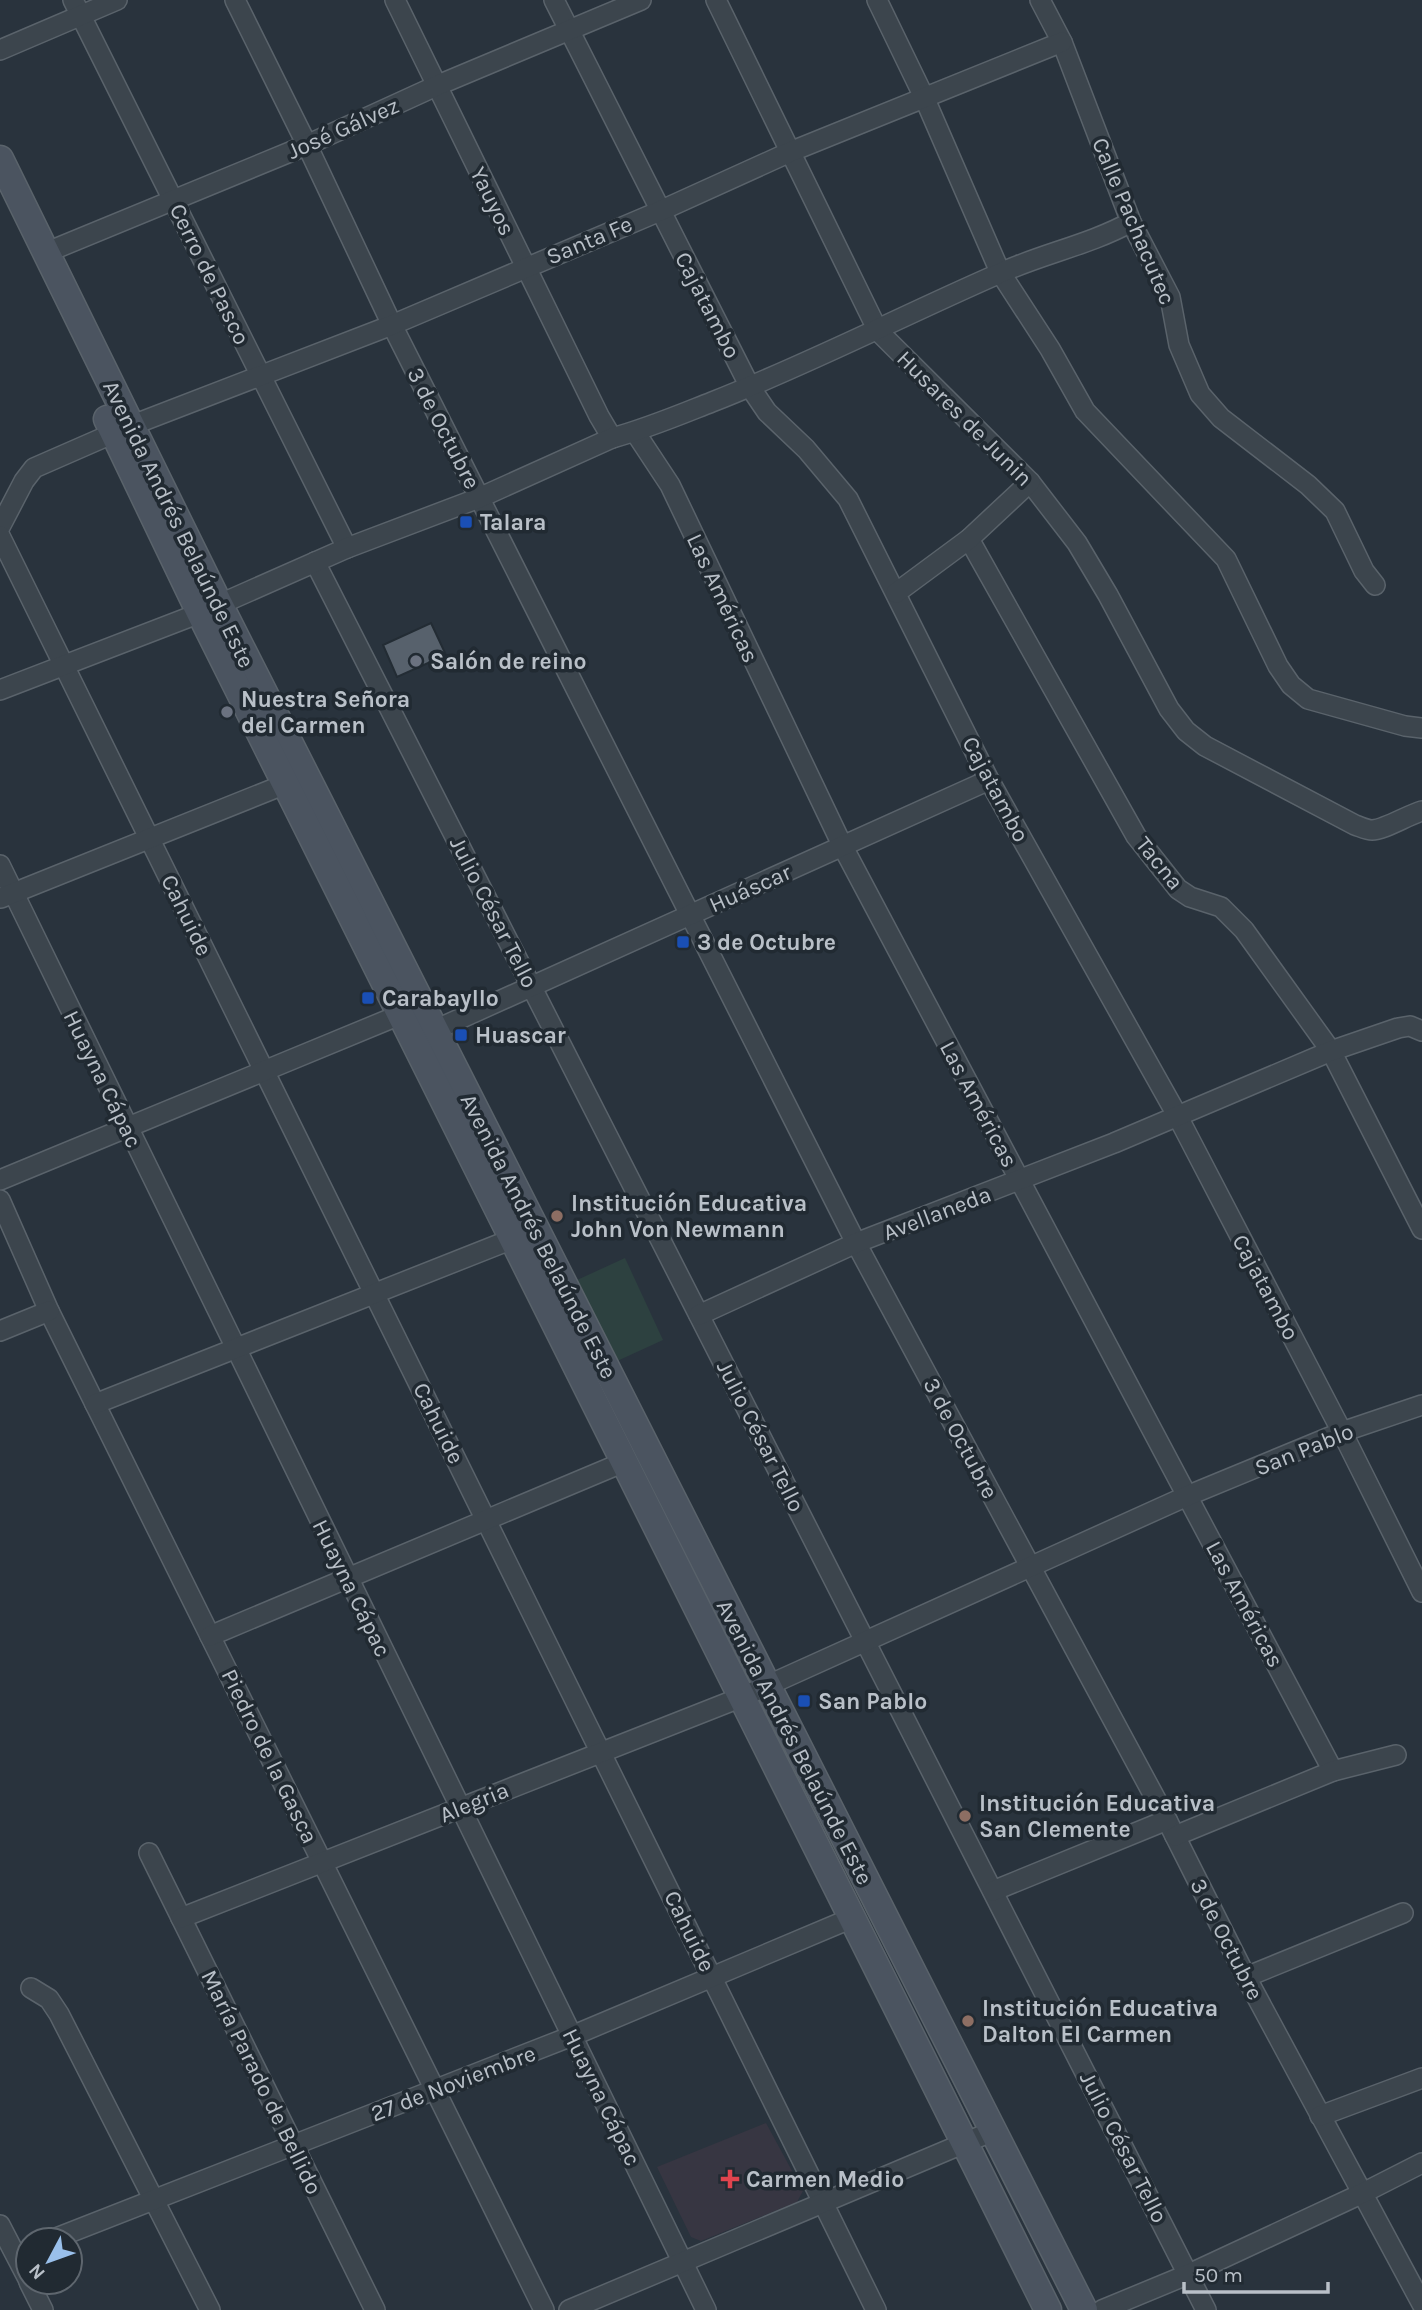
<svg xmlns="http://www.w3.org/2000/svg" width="1422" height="2310" font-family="Karla,sans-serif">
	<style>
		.medical { fill: #373642 }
		.green { fill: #2d4140 }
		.building { fill: #57616c; stroke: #232c34; stroke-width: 2 }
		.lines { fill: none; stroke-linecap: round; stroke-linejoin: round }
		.street-casing { stroke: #5a636b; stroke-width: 22 }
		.secondary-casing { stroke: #5a636b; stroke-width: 29 }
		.street { stroke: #3c454d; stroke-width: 19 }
		.secondary { stroke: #4b5460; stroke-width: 26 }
		.transit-dot { fill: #1a4fb4; stroke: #212a32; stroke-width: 2.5 }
		.worship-dot { fill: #6b7280; stroke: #212a32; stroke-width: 2.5 }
		.education-dot { fill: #8d6e63; stroke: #212a32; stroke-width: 2.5 }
		.health-dot { fill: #e0444e; stroke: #212a32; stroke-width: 2.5 }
		.labels { text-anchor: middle; stroke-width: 7; stroke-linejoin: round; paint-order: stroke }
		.street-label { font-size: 23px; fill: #b9c0c8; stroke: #212a32 }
		.poi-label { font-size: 23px; font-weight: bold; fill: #b9c0c8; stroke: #212a32; text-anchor: start }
	</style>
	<rect width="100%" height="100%" fill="#29333d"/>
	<!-- medical -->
	<polygon class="medical" points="766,2123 803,2191 797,2202 701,2241 691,2237 657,2167"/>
	<!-- green -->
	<polygon class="green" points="625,1258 663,1340 615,1362 577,1280"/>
	<!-- building -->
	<polygon class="building" points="431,623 446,655 397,677 383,645"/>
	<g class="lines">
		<!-- street casing -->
		<g class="street-casing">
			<g id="street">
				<polyline points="73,0 347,548"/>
				<polyline points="235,0 307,145 392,325 856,1243 1167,1820 1246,1977 1422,2304"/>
				<polyline points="395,0 599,416 612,438"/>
				<polyline points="554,0 750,387 767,412 806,449 848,499 989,780 1177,1115 1342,1432 1422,1592"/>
				<path d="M716,0l162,331 152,151 47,61 31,52 61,114 17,22 19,15 150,79c6,2 12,5 17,5 12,0 36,-15 50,-19"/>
				<polyline points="877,0 924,97 1000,272 1050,349 1085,411 1226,559 1278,666 1291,685 1308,699 1405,726 1422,728"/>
				<polyline points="1040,0 1062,42 1131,222 1170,297 1179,345 1200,394 1221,418 1308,485 1335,511 1364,571 1375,585"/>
				<polyline points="0,50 117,0"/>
				<polyline points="45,253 307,145 436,86 641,0"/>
				<polyline points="635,432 670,485 843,847 1333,1771"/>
				<polyline points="0,527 24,481 34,468 130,426 392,325 660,211 790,152 1062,42"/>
				<polyline points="0,536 876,2310"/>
				<polyline points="969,539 1136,836 1178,889 1190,897 1221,907 1244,930 1331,1051 1422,1229"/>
				<polyline points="315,562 1206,2310"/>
				<polyline points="896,593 969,539 1030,482"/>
				<path d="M0,690l200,-77 147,-65 132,-50 133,-60c34,-9 67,-23 100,-36 97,-38 190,-86 286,-128 43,-20 91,-29 133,-52"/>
				<polyline points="0,865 706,2310"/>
				<polyline points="1,898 298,779"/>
				<polyline points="435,1030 989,780"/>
				<polyline points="0,1180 402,1014"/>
				<polyline points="0,1200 49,1311 544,2310"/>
				<polyline points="699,1315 856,1243 1114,1143 1331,1051 1398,1028 1410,1026 1422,1031"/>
				<polyline points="0,1331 49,1311"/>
				<polyline points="95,1404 525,1234"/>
				<polyline points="210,1636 624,1462"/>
				<polyline points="1175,1836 1333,1771 1396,1755"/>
				<polyline points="149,1853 375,2310"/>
				<polyline points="993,1891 1167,1820"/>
				<polyline points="181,1918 742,1697 1187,1496 1342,1432 1422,1405"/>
				<polyline points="1246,1977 1403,1913"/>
				<polyline points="31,1988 49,1999 59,2014 210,2310"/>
				<polyline points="1320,2116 1422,2078"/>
				<polyline points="0,2225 28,2279"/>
				<polyline points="51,2240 572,2036 852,1918"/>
				<polyline points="29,2282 43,2310"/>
				<polyline points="569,2310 993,2131"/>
				<polyline points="1102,2310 1189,2274 1363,2193 1422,2163"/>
			</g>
		</g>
		<!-- secondary casing -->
		<g class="secondary-casing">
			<g id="secondary">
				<polyline points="0,159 219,604 1084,2310"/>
				<polyline points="107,419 200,613 1048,2310"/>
			</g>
		</g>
		<!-- street -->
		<use href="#street" class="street"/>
		<!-- secondary -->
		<use href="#secondary" class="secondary"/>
	</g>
	<!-- markers -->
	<g class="transit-dot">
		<rect x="459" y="515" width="14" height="14" rx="3.5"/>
		<rect x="676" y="935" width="14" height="14" rx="3.5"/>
		<rect x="361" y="991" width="14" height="14" rx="3.5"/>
		<rect x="454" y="1028" width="14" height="14" rx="3.5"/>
		<rect x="797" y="1694" width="14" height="14" rx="3.5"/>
	</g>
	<g class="worship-dot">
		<circle cx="416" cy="661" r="7"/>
		<circle cx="227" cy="712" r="7"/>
	</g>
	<g class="education-dot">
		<circle cx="557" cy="1216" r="7"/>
		<circle cx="965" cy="1816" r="7"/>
		<circle cx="968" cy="2021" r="7"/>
	</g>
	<path class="health-dot" d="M726.5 2168.5h7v7h7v7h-7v7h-7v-7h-7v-7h7z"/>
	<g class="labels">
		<!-- street labels -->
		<g class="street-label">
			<text transform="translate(343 128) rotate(-24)" y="8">José Gálvez</text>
			<text transform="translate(493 201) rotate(64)" y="8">Yauyos</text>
			<text transform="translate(1134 221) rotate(67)" y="8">Calle Pachacutec</text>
			<text transform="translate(589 240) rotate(-23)" y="8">Santa Fe</text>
			<text transform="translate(210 274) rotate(64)" y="8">Cerro de Pasco</text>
			<text transform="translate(708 305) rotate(63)" y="8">Cajatambo</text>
			<text transform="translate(965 418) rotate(45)" y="8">Husares de Junin</text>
			<text transform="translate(444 428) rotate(63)" y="8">3 de Octubre</text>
			<text transform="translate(179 524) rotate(64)" y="8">Avenida Andrés Belaúnde Este</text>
			<text transform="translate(723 598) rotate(65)" y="8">Las Américas</text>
			<text transform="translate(996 789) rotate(62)" y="8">Cajatambo</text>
			<text transform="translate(1160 863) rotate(51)" y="8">Tacna</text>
			<text transform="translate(750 888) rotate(-24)" y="8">Huáscar</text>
			<text transform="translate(494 912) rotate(63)" y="8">Julio César Tello</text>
			<text transform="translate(187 915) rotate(64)" y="8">Cahuide</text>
			<text transform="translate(103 1079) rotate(64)" y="8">Huayna Cápac</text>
			<text transform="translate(979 1104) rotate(62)" y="8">Las Américas</text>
			<text transform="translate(937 1213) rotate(-21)" y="8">Avellaneda</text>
			<text transform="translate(539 1236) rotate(63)" y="8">Avenida Andrés Belaúnde Este</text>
			<text transform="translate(1266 1287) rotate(62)" y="8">Cajatambo</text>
			<text transform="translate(439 1423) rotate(64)" y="8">Cahuide</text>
			<text transform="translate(761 1436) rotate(63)" y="8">Julio César Tello</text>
			<text transform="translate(961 1438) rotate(62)" y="8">3 de Octubre</text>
			<text transform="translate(1304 1449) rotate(-22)" y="8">San Pablo</text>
			<text transform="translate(352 1588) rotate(64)" y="8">Huayna Cápac</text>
			<text transform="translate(1245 1604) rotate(62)" y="8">Las Américas</text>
			<text transform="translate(795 1742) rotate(63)" y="8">Avenida Andrés Belaúnde Este</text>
			<text transform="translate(270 1756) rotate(64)" y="8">Piedro de la Gasca</text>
			<text transform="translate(474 1802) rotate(-22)" y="8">Alegria</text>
			<text transform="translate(690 1931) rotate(64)" y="8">Cahuide</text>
			<text transform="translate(1227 1939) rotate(63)" y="8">3 de Octubre</text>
			<text transform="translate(262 2082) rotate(64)" y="8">María Parado de Bellido</text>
			<text transform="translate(453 2083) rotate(-21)" y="8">27 de Noviembre</text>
			<text transform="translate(602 2097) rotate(64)" y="8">Huayna Cápac</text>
			<text transform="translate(1124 2147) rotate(63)" y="8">Julio César Tello</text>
		</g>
		<!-- poi labels -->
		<g class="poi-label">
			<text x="480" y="530">Talara</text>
			<text x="430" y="669">Salón de reino</text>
			<text x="241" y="707">Nuestra Señora<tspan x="241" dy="26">del Carmen</tspan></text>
			<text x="697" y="950">3 de Octubre</text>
			<text x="382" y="1006">Carabayllo</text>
			<text x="475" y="1043">Huascar</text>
			<text x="571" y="1211">Institución Educativa<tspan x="571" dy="26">John Von Newmann</tspan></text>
			<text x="818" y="1709">San Pablo</text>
			<text x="979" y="1811">Institución Educativa<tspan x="979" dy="26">San Clemente</tspan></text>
			<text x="982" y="2016">Institución Educativa<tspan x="982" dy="26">Dalton El Carmen</tspan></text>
			<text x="746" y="2187">Carmen Medio</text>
		</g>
	</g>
	<!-- north arrow -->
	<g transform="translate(49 2261) rotate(229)"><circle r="33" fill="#212a32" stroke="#5e666e" stroke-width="2"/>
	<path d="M0-5L12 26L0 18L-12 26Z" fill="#9ac0eb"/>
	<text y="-10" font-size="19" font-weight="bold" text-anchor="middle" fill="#b9c0c8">N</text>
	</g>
	<!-- scale -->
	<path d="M1184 2282v10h144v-10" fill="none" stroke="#b9c0c8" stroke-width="3.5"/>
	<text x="1194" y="2282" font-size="21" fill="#b9c0c8" stroke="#212a32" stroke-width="5" paint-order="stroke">50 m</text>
</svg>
